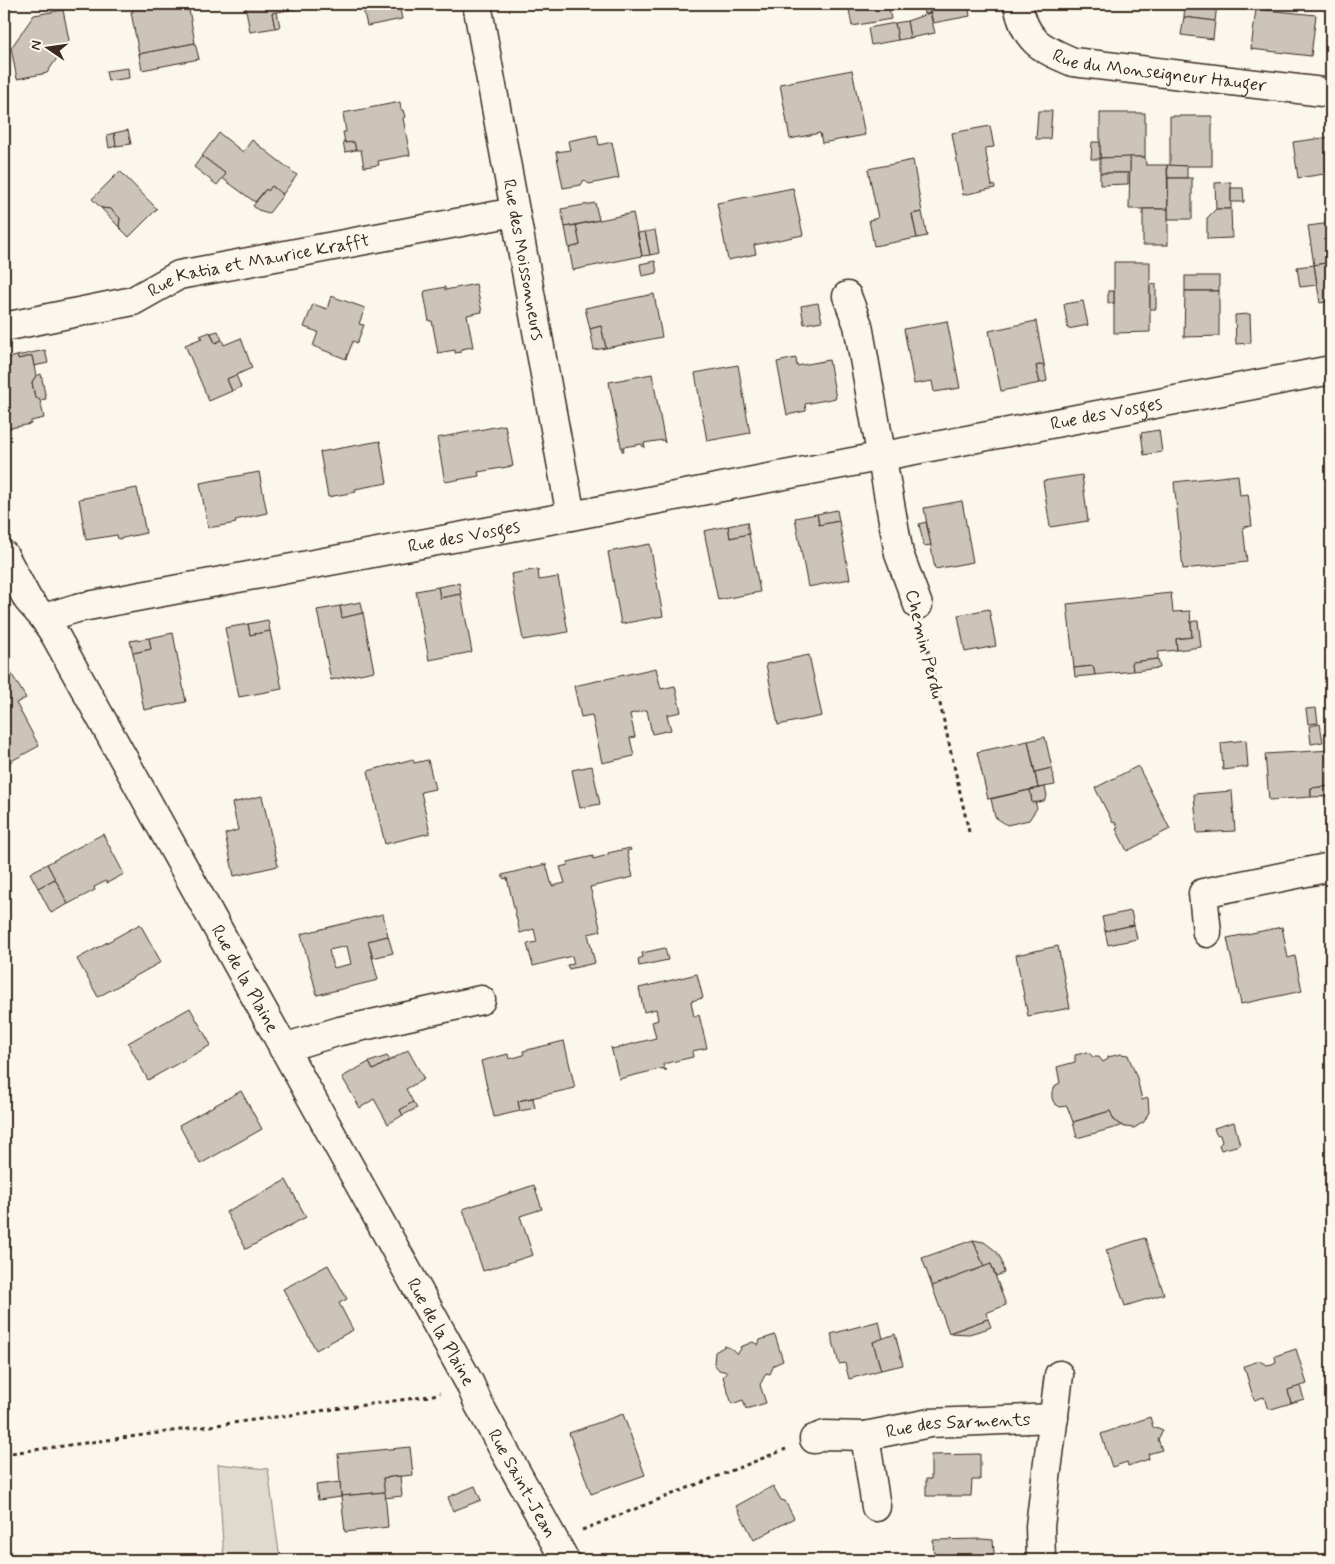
<svg xmlns="http://www.w3.org/2000/svg" width="1335" height="1564" font-family="Mynerve,sans-serif">
	<style>
		.green { fill: #dfd9ce; stroke: #8d8276 }
		.building { fill: #ccc4b9; stroke: #3b2a1e; fill-rule: evenodd }
		.lines { fill: none; stroke-linecap: round; stroke-linejoin: round }
		.minor-casing { stroke: #3b2a1e; stroke-width: 31 }
		.path { stroke: #3b2a1e; stroke-width: 3; stroke-dasharray: 4 4; stroke-linecap: butt }
		.minor { stroke: #fbf7ec; stroke-width: 28 }
		.labels { text-anchor: middle; stroke-width: 5; stroke-linejoin: round; paint-order: stroke }
		.street-label { font-size: 18px; fill: #3b2a1e; stroke: #fbf7ec }
	</style>
	<rect width="100%" height="100%" fill="#fbf7ec"/>
	<filter id="ink" filterUnits="userSpaceOnUse"><feTurbulence type="fractalNoise" baseFrequency=".02" numOctaves="2"/><feDisplacementMap in="SourceGraphic" scale="10" xChannelSelector="R" yChannelSelector="G"/><feConvolveMatrix kernelMatrix="1 2 1 2 8 2 1 2 1" color-interpolation-filters="sRGB"/></filter>
	<g filter="url(#ink)">
		<!-- green -->
		<polygon class="green" points="218,1464 268,1469 280,1560 224,1560"/>
		<!-- building -->
		<g class="building">
			<polygon points="132,4 188,4 195,43 139,54 131,12 133,12"/>
			<polygon points="245,4 314,4 315,5 272,13 275,28 250,32"/>
			<polygon points="362,4 399,4 402,19 367,26"/>
			<polygon points="848,4 888,4 891,19 852,26"/>
			<polygon points="922,4 929,4 930,13 924,14"/>
			<polygon points="929,4 968,4 970,16 933,23"/>
			<polygon points="1185,4 1217,5 1215,21 1184,17"/>
			<polygon points="1256,9 1316,15 1311,56 1251,49"/>
			<polygon points="63,10 69,40 47,73 17,79 11,48 34,15"/>
			<polygon points="277,12 280,27 275,28 272,13"/>
			<polygon points="930,13 935,33 910,38 907,21"/>
			<polygon points="1184,17 1215,21 1213,39 1181,35"/>
			<polygon points="907,21 910,38 898,40 895,23"/>
			<polygon points="895,23 898,40 871,45 868,28"/>
			<polygon points="195,43 199,59 142,70 139,54"/>
			<polygon points="128,68 129,78 108,81 106,71"/>
			<polygon points="852,70 865,135 822,143 820,133 790,139 780,84"/>
			<polygon points="400,102 401,110 403,110 405,117 403,118 410,155 378,161 379,165 364,167 361,150 356,150 354,142 345,143 343,132 346,132 343,113"/>
			<polygon points="1038,111 1052,111 1050,139 1036,139"/>
			<polygon points="1100,113 1145,113 1145,157 1100,158"/>
			<rect x="1170" y="116" width="42" height="50"/>
			<polygon points="990,126 994,147 985,148 992,186 994,185 995,188 963,195 952,133"/>
			<polygon points="128,130 131,144 116,146 114,133"/>
			<polygon points="114,133 116,146 109,148 107,135"/>
			<polygon points="219,133 243,152 252,140 297,175 283,194 272,186 268,191 266,189 255,202 222,178 226,174 202,156"/>
			<polygon points="597,135 599,145 612,142 619,178 589,184 584,180 581,185 563,188 556,152 570,150 568,141"/>
			<polygon points="1331,137 1331,173 1298,178 1293,142"/>
			<polygon points="343,141 345,141 345,143 354,142 356,150 345,152"/>
			<polygon points="1092,142 1100,142 1100,159 1091,159"/>
			<polygon points="202,156 226,174 217,185 194,167"/>
			<polygon points="1130,157 1145,157 1146,165 1167,165 1168,209 1129,209"/>
			<polygon points="1130,157 1130,173 1100,173 1100,158"/>
			<polygon points="913,160 922,212 912,214 917,238 874,246 869,220 878,218 868,169"/>
			<polygon points="1167,165 1187,166 1187,178 1168,178"/>
			<polygon points="120,171 157,209 129,237 119,227 120,218 111,209 101,208 92,199"/>
			<polygon points="1100,173 1128,173 1128,184 1100,185"/>
			<rect x="1168" y="178" width="24" height="41"/>
			<polygon points="1231,182 1231,209 1216,209 1215,183"/>
			<polygon points="272,186 283,195 269,213 258,210 253,206 266,189 268,191"/>
			<polygon points="793,188 803,235 754,245 756,254 728,260 717,203"/>
			<polygon points="1231,188 1243,188 1244,202 1231,202"/>
			<polygon points="595,203 599,220 565,227 561,209"/>
			<polygon points="101,208 111,209 120,218 119,227"/>
			<rect x="1143" y="209" width="25" height="36"/>
			<polygon points="1216,209 1231,209 1232,238 1207,239 1207,218"/>
			<polygon points="922,212 927,236 917,238 912,214"/>
			<polygon points="633,213 642,256 573,270 569,248 580,245 576,225"/>
			<polygon points="1331,223 1331,262 1314,265 1308,226"/>
			<polygon points="576,225 580,245 569,248 565,227"/>
			<polygon points="655,230 659,253 650,255 645,232"/>
			<polygon points="645,232 650,255 642,256 638,233"/>
			<polygon points="655,261 657,273 642,276 640,264"/>
			<polygon points="1114,262 1150,262 1150,332 1114,333"/>
			<polygon points="1331,262 1331,301 1320,303 1314,265"/>
			<polygon points="1314,265 1317,285 1300,287 1297,267"/>
			<rect x="1185" y="276" width="34" height="15"/>
			<polygon points="476,284 482,312 467,315 473,347 461,349 461,352 455,353 455,350 438,353 432,321 429,321 424,294 425,291 445,287 445,290"/>
			<polygon points="1156,284 1156,309 1150,309 1150,285"/>
			<rect x="1108" y="291" width="6" height="12"/>
			<polygon points="1185,291 1219,291 1219,336 1184,337"/>
			<polygon points="654,294 662,337 606,348 601,326 590,329 585,308"/>
			<polygon points="331,296 365,308 359,324 364,325 357,343 353,341 346,359 313,346 318,332 304,327 313,304 327,309"/>
			<polygon points="1083,301 1088,325 1068,329 1064,304"/>
			<polygon points="818,303 822,321 804,324 801,306"/>
			<polygon points="1250,314 1251,343 1236,344 1235,315"/>
			<polygon points="947,321 960,388 934,392 932,381 914,384 904,329"/>
			<polygon points="1036,321 1044,364 1036,366 1040,383 1001,391 989,331"/>
			<polygon points="601,326 606,348 594,350 590,329"/>
			<polygon points="218,331 222,340 215,343 211,333"/>
			<polygon points="210,332 215,343 222,340 224,345 241,338 252,368 227,379 232,391 209,401 185,345 202,338 200,336"/>
			<polygon points="45,350 48,363 34,366 32,356 18,359 17,356"/>
			<polygon points="17,356 18,359 32,356 36,376 32,382 35,397 40,400 44,418 31,421 31,424 5,429 4,359"/>
			<polygon points="796,358 797,366 829,360 836,398 805,404 806,411 787,415 777,362"/>
			<polygon points="1044,364 1047,381 1040,383 1036,366"/>
			<polygon points="738,365 750,433 707,441 695,373"/>
			<polygon points="41,374 46,399 40,400 35,397 32,382 36,376"/>
			<polygon points="652,374 665,443 663,440 644,443 645,447 643,447 642,444 623,447 624,451 622,451 609,382"/>
			<polygon points="236,375 241,387 232,391 227,379"/>
			<polygon points="505,425 513,466 478,472 479,476 445,482 437,438"/>
			<polygon points="1159,430 1162,452 1144,455 1141,433"/>
			<polygon points="380,441 387,483 355,489 356,492 328,497 320,452"/>
			<polygon points="259,472 267,513 235,520 236,523 208,528 200,483"/>
			<polygon points="1082,475 1088,521 1050,527 1043,481"/>
			<polygon points="1238,475 1240,495 1248,494 1252,526 1243,527 1247,562 1183,569 1174,482"/>
			<polygon points="137,488 146,533 118,539 117,535 86,540 79,499"/>
			<polygon points="962,501 973,562 935,569 924,508"/>
			<polygon points="837,510 839,521 819,525 817,514"/>
			<polygon points="817,514 819,525 839,521 850,579 808,587 795,518"/>
			<polygon points="747,522 749,534 730,538 728,526"/>
			<polygon points="926,522 931,545 924,546 919,524"/>
			<polygon points="728,526 730,538 749,534 760,592 718,600 704,531"/>
			<polygon points="650,544 663,616 621,624 608,552"/>
			<polygon points="538,569 539,580 558,577 568,632 523,640 511,574"/>
			<polygon points="459,583 461,594 440,598 438,587"/>
			<polygon points="438,587 440,598 461,594 472,652 429,660 416,591"/>
			<polygon points="1171,593 1173,612 1190,611 1192,637 1176,639 1177,650 1158,652 1158,659 1132,662 1133,671 1095,675 1093,666 1074,668 1067,604"/>
			<polygon points="361,602 363,613 342,618 340,606"/>
			<polygon points="340,606 342,618 363,613 374,671 331,680 317,610"/>
			<polygon points="989,609 996,646 965,652 958,615"/>
			<polygon points="268,620 270,631 250,635 248,624"/>
			<polygon points="1195,621 1198,621 1201,647 1177,650 1176,639 1192,637 1191,622"/>
			<polygon points="248,624 250,635 270,631 282,689 239,697 225,628"/>
			<polygon points="173,633 186,702 144,710 133,653 151,649 149,638"/>
			<polygon points="149,638 151,649 133,653 130,641"/>
			<polygon points="809,655 822,716 778,725 766,664"/>
			<polygon points="1158,659 1160,668 1133,671 1132,662"/>
			<polygon points="1093,666 1095,675 1075,677 1074,668"/>
			<polygon points="656,668 661,689 675,686 681,712 667,715 671,730 652,734 647,710 630,714 635,737 630,738 634,756 602,763 592,715 581,717 574,686"/>
			<polygon points="11,673 26,698 16,703 39,746 4,765 4,677"/>
			<polygon points="1316,708 1318,723 1308,724 1306,709"/>
			<polygon points="1320,724 1323,742 1311,744 1309,726"/>
			<polygon points="1045,737 1052,768 1035,772 1028,741"/>
			<polygon points="1246,740 1248,767 1223,770 1221,743"/>
			<polygon points="1028,741 1038,788 988,799 977,752"/>
			<polygon points="1331,750 1331,786 1311,788 1311,797 1269,800 1265,754"/>
			<polygon points="413,759 414,763 428,760 435,789 421,792 430,833 385,844 368,771"/>
			<polygon points="592,766 600,804 580,808 572,770"/>
			<polygon points="1138,766 1170,829 1127,851 1116,829 1118,828 1115,822 1113,823 1095,788"/>
			<polygon points="1052,768 1055,785 1038,788 1035,772"/>
			<polygon points="1331,786 1331,796 1311,797 1311,788"/>
			<polygon points="1045,787 1047,796 1044,801 1032,803 1030,790"/>
			<polygon points="1030,790 1032,803 1035,802 1037,808 1029,820 1007,825 995,817 991,799"/>
			<polygon points="1232,791 1235,831 1197,833 1194,794"/>
			<polygon points="262,796 278,866 234,876 225,834 238,830 232,803"/>
			<polygon points="103,834 124,874 107,883 106,881 94,887 95,890 68,904 47,864"/>
			<polygon points="630,848 631,850 627,851 633,877 590,887 601,931 588,934 595,963 569,969 567,965 574,964 572,956 533,966 527,944 537,942 534,929 520,933 507,878 504,879 502,875 546,864 552,886 565,883 560,867 568,865 568,862 593,856 593,859 608,855 608,853"/>
			<polygon points="47,864 55,879 38,888 30,873"/>
			<polygon points="55,879 68,904 51,913 38,888"/>
			<polygon points="1131,911 1134,925 1105,931 1102,917"/>
			<path d="M383,914l5,22 -20,5 10,39 -61,15 -16,-61zM347,946l4,18 -18,4 -4,-18z"/>
			<polygon points="140,924 161,962 98,997 77,959"/>
			<polygon points="1134,925 1137,939 1108,945 1105,931"/>
			<polygon points="1282,927 1288,958 1295,956 1302,991 1241,1004 1227,938"/>
			<polygon points="388,936 393,953 373,958 368,941"/>
			<polygon points="1058,946 1070,1008 1028,1016 1016,955"/>
			<polygon points="665,948 668,960 639,966 638,959 643,957 642,953"/>
			<polygon points="697,974 703,998 691,1001 694,1017 699,1015 707,1048 692,1051 693,1057 663,1064 664,1069 667,1070 664,1070 664,1068 619,1079 611,1047 612,1049 656,1038 652,1022 658,1020 656,1009 644,1012 639,988"/>
			<polygon points="190,1008 211,1045 148,1080 128,1043"/>
			<polygon points="564,1041 575,1088 518,1101 520,1111 494,1117 481,1061 508,1054 509,1059 524,1055 523,1051"/>
			<polygon points="408,1050 424,1079 406,1089 413,1102 400,1110 403,1115 388,1124 374,1099 360,1108 342,1077 369,1062 373,1070"/>
			<polygon points="1088,1052 1093,1057 1099,1057 1103,1062 1108,1059 1108,1057 1121,1054 1128,1055 1137,1078 1142,1100 1148,1098 1149,1112 1144,1122 1134,1128 1125,1127 1117,1123 1112,1117 1110,1111 1073,1122 1067,1106 1060,1107 1054,1103 1052,1098 1052,1092 1056,1085 1060,1083 1057,1067 1075,1062 1075,1055"/>
			<polygon points="387,1056 390,1060 373,1070 369,1062"/>
			<polygon points="241,1091 262,1129 200,1164 179,1125"/>
			<polygon points="533,1098 535,1108 520,1111 518,1101"/>
			<polygon points="413,1102 417,1108 403,1115 400,1110"/>
			<polygon points="1110,1111 1114,1120 1121,1126 1077,1138 1073,1122"/>
			<polygon points="1234,1122 1240,1145 1221,1150 1219,1145 1222,1142 1220,1135 1216,1134 1214,1128"/>
			<polygon points="286,1180 306,1217 246,1249 226,1212"/>
			<polygon points="534,1185 542,1209 520,1216 533,1255 483,1271 463,1209"/>
			<polygon points="1145,1238 1164,1294 1125,1306 1106,1250"/>
			<polygon points="973,1240 984,1242 996,1251 1001,1259 1004,1273 996,1276 991,1264 984,1267"/>
			<polygon points="973,1240 984,1267 932,1286 922,1258"/>
			<polygon points="991,1264 1006,1305 986,1313 988,1319 949,1333 932,1286"/>
			<polygon points="328,1265 347,1299 339,1303 353,1330 316,1350 283,1289"/>
			<polygon points="988,1319 991,1327 986,1329 969,1334 949,1333"/>
			<polygon points="879,1321 883,1339 873,1342 881,1370 849,1379 845,1363 839,1364 831,1334"/>
			<polygon points="895,1334 903,1365 881,1370 873,1342"/>
			<polygon points="775,1335 783,1361 774,1365 770,1374 766,1373 760,1385 766,1403 746,1409 743,1400 732,1404 723,1377 727,1372 719,1370 714,1364 715,1352 725,1346 732,1349 737,1354 741,1349 740,1347 753,1342 758,1345 760,1340"/>
			<polygon points="1296,1349 1307,1384 1288,1390 1291,1403 1268,1410 1264,1397 1254,1400 1244,1366 1259,1361 1267,1365 1272,1364 1276,1362 1275,1356"/>
			<polygon points="1300,1386 1304,1399 1291,1403 1288,1390"/>
			<polygon points="623,1414 645,1475 591,1494 569,1433"/>
			<polygon points="1150,1417 1153,1427 1163,1431 1158,1439 1162,1450 1148,1454 1149,1459 1128,1466 1127,1462 1112,1467 1101,1434"/>
			<polygon points="410,1447 413,1475 383,1478 385,1492 341,1496 338,1454"/>
			<polygon points="980,1454 980,1480 972,1480 971,1496 926,1496 926,1479 931,1479 931,1455"/>
			<polygon points="400,1476 402,1496 385,1498 383,1478"/>
			<polygon points="340,1482 341,1497 318,1500 316,1485"/>
			<polygon points="475,1486 481,1500 453,1511 448,1497"/>
			<polygon points="773,1486 781,1500 785,1501 794,1518 754,1540 736,1506"/>
			<polygon points="385,1492 388,1527 345,1532 341,1496"/>
			<polygon points="982,1539 993,1540 994,1552 990,1560 934,1560 933,1540"/>
			<polygon points="453,1555 454,1560 371,1560"/>
		</g>
		<g class="lines">
			<!-- minor casing -->
			<g class="minor-casing">
				<g id="minor">
					<path id="s1" d="M477,4l94,512"/>
					<path id="s2" d="M1018,4c7,37 22,44 55,58l258,31"/>
					<polyline points="847,296 858,325 899,554 918,605"/>
					<path id="s3" d="M4,327l129,-26 46,-26 336,-63"/>
					<path id="s4" d="M4,555l24,45 16,18 11,17 415,749 9,21 86,155"/>
					<path id="s5" d="M44,618l33,-10 494,-92 760,-146"/>
					<polyline points="1207,933 1203,893 1331,867"/>
					<polyline points="283,1048 340,1031 481,1000"/>
					<polyline points="814,1439 825,1435 865,1436"/>
					<path id="s6" d="M876,1507l-11,-71 65,-13 124,-5"/>
					<polyline points="1041,1560 1040,1526 1059,1375"/>
				</g>
			</g>
			<!-- path -->
			<g class="path">
				<polyline points="924,633 969,832"/>
				<polyline points="4,1454 430,1396 440,1393"/>
				<polyline points="582,1530 786,1449"/>
			</g>
			<!-- minor -->
			<use href="#minor" class="minor"/>
		</g>
	</g>
	<g class="labels">
		<!-- street labels -->
		<g class="street-label">
			<text dy="6" stroke="none"><textPath href="#s2" startOffset="172">Rue du Monseigneur Hauger</textPath></text>
			<text dy="6" stroke="none"><textPath href="#s1" startOffset="260">Rue des Moissonneurs</textPath></text>
			<text dy="6" stroke="none"><textPath href="#s3" startOffset="264">Rue Katia et Maurice Krafft</textPath></text>
			<text dy="6" stroke="none"><textPath href="#s5" startOffset="1082">Rue des Vosges</textPath></text>
			<text dy="6" stroke="none"><textPath href="#s5" startOffset="428">Rue des Vosges</textPath></text>
			<text transform="translate(925 644) rotate(76)" y="6">Chemin Perdu</text>
			<text dy="6" stroke="none"><textPath href="#s4" startOffset="488">Rue de la Plaine</textPath></text>
			<text dy="6" stroke="none"><textPath href="#s4" startOffset="892">Rue de la Plaine</textPath></text>
			<text dy="6" stroke="none"><textPath href="#s6" startOffset="166">Rue des Sarments</textPath></text>
			<text dy="6" stroke="none"><textPath href="#s4" startOffset="1064">Rue Saint-Jean</textPath></text>
		</g>
	</g>
	<!-- margin -->
	<rect width="1335" height="1564" fill="none" stroke="#fbf7ec" stroke-width="20"/>
	<rect x="10" y="10" width="1315" height="1544" fill="none" stroke="#3b2a1e" stroke-width="2" filter="url(#ink)"/>
	<!-- north arrow -->
	<g transform="translate(48 48) rotate(283)" stroke="#fbf7ec" stroke-width="4" paint-order="stroke">
	<path d="M0-4L9 19L0 12L-9 19Z" fill="#3b2a1e"/>
	<text y="-8" font-size="14" font-weight="bold" text-anchor="middle" fill="#3b2a1e">N</text>
	</g>
</svg>
